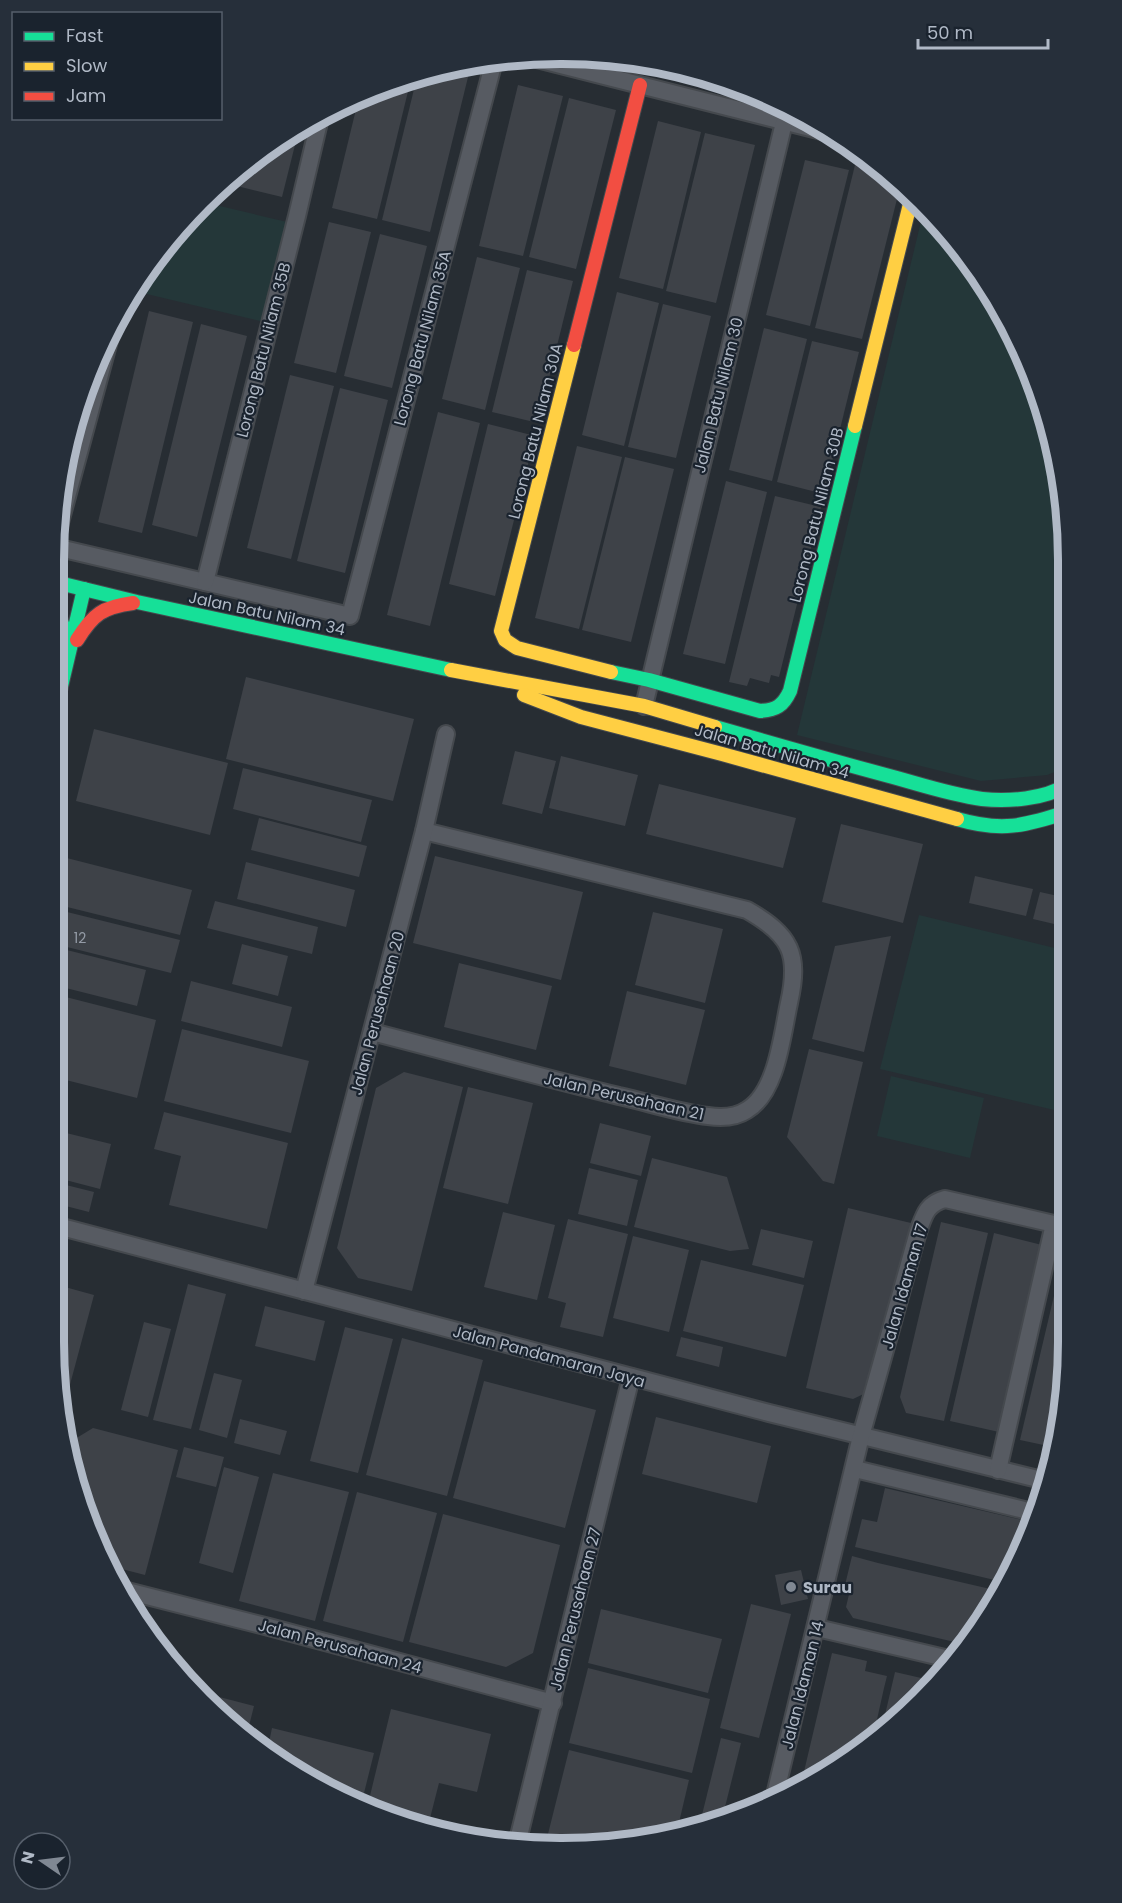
<svg xmlns="http://www.w3.org/2000/svg" width="1122" height="1903" font-family="Poppins,sans-serif">
	<style>
		.green { fill: #243739 }
		.building { fill: #3e4248 }
		.lines { fill: none; stroke-linecap: round; stroke-linejoin: round }
		.street-casing { stroke: #45494e; stroke-width: 20 }
		.fast-casing { stroke: #45494e; stroke-width: 16 }
		.slow-casing { stroke: #45494e; stroke-width: 16 }
		.jam-casing { stroke: #45494e; stroke-width: 16 }
		.street { stroke: #575b62; stroke-width: 16 }
		.fast { stroke: #16e098; stroke-width: 14 }
		.slow { stroke: #ffcf43; stroke-width: 14 }
		.jam { stroke: #f24e42; stroke-width: 14 }
		.poi-dot { fill: #808893; stroke: #1a232e; stroke-width: 2 }
		.labels { text-anchor: middle; stroke-width: 4.5; stroke-linejoin: round; paint-order: stroke }
		.number-label { font-size: 14px; fill: #949ba6 }
		.street-label { font-size: 16px; fill: #b0b9c6; stroke: #1a232e }
		.poi-label { font-size: 16px; font-weight: bold; fill: #b0b9c6; stroke: #1a232e; text-anchor: start }
		.rim { fill: none; stroke: #b0b9c6; stroke-width: 8 }
	</style>
	<rect width="100%" height="100%" fill="#272d33"/>
	<!-- green -->
	<g class="green">
		<polygon points="203,202 287,222 264,322 134,291 139,280"/>
		<polygon points="924,209 1000,307 1041,398 1067,527 1067,767 1047,775 981,781 797,735"/>
		<polygon points="919,915 1067,951 1067,1113 880,1069"/>
		<polygon points="891,1076 984,1098 970,1158 877,1136"/>
	</g>
	<!-- building -->
	<g class="building">
		<polygon points="449,68 469,73 430,232 382,220 417,77"/>
		<polygon points="411,79 377,219 332,208 359,97 367,93"/>
		<polygon points="518,85 563,96 523,256 479,246"/>
		<polygon points="569,98 616,110 576,269 529,257"/>
		<polygon points="658,121 701,132 663,289 619,278"/>
		<polygon points="299,129 282,197 233,185 235,176 279,140"/>
		<polygon points="705,133 755,145 716,303 666,291"/>
		<polygon points="805,160 849,170 810,326 766,315"/>
		<polygon points="855,165 882,172 900,187 862,339 815,328"/>
		<polygon points="329,222 371,232 336,373 294,363"/>
		<polygon points="380,234 427,246 392,388 344,376"/>
		<polygon points="477,257 520,268 485,410 442,399"/>
		<polygon points="527,270 573,281 538,423 492,412"/>
		<polygon points="617,292 659,303 624,446 582,435"/>
		<polygon points="663,304 711,316 676,458 628,447"/>
		<polygon points="149,311 193,322 142,533 98,522"/>
		<polygon points="201,324 247,336 197,537 152,525"/>
		<polygon points="764,328 807,339 772,481 729,470"/>
		<polygon points="812,341 859,352 824,494 777,482"/>
		<polygon points="290,375 334,386 291,559 247,548"/>
		<polygon points="340,388 388,400 345,573 297,561"/>
		<polygon points="438,412 480,423 430,626 387,615"/>
		<polygon points="488,424 535,436 495,596 449,584"/>
		<polygon points="577,446 622,457 579,629 535,618"/>
		<polygon points="625,457 674,469 631,642 582,630"/>
		<polygon points="726,481 767,492 725,664 683,654"/>
		<polygon points="775,496 821,507 779,677 771,675 769,683 750,678 747,686 729,682"/>
		<polygon points="246,677 414,719 393,801 226,759"/>
		<polygon points="94,729 228,763 210,835 76,801"/>
		<polygon points="515,751 556,761 542,814 502,804"/>
		<polygon points="561,756 638,775 625,826 549,808"/>
		<polygon points="243,768 372,800 361,842 233,809"/>
		<polygon points="659,784 796,818 783,868 646,834"/>
		<polygon points="259,818 367,846 359,877 251,850"/>
		<polygon points="841,824 923,844 903,923 822,902"/>
		<polygon points="55,855 192,890 180,935 55,904"/>
		<polygon points="435,856 583,892 561,980 413,943"/>
		<polygon points="246,862 355,890 346,927 237,899"/>
		<polygon points="975,876 1033,889 1026,916 969,903"/>
		<polygon points="1040,892 1067,898 1067,927 1033,919"/>
		<polygon points="215,901 318,927 312,954 207,928"/>
		<polygon points="55,909 180,940 171,973 55,944"/>
		<polygon points="653,912 723,929 705,1003 635,985"/>
		<polygon points="891,936 864,1052 812,1039 835,946"/>
		<polygon points="242,944 288,956 278,996 232,984"/>
		<polygon points="55,947 146,970 137,1006 54,985"/>
		<polygon points="459,963 552,986 536,1050 444,1027"/>
		<polygon points="191,981 292,1007 282,1047 181,1021"/>
		<polygon points="627,991 705,1010 686,1085 609,1066"/>
		<polygon points="54,994 156,1020 137,1098 54,1077"/>
		<polygon points="182,1029 309,1061 291,1133 164,1101"/>
		<polygon points="809,1049 863,1062 834,1184 823,1181 787,1137"/>
		<polygon points="404,1072 463,1087 412,1291 358,1278 337,1248 376,1088"/>
		<polygon points="468,1087 533,1103 508,1204 443,1188"/>
		<polygon points="164,1112 288,1143 267,1229 169,1205 181,1156 154,1149"/>
		<polygon points="600,1123 651,1136 641,1176 590,1163"/>
		<polygon points="54,1130 111,1144 100,1189 54,1177"/>
		<polygon points="652,1158 727,1177 749,1249 730,1251 634,1227"/>
		<polygon points="589,1168 638,1180 627,1226 578,1214"/>
		<polygon points="54,1182 94,1192 89,1212 54,1203"/>
		<polygon points="848,1208 911,1223 872,1390 853,1399 806,1388"/>
		<polygon points="503,1212 555,1225 537,1300 484,1287"/>
		<polygon points="568,1219 628,1234 603,1337 560,1327 566,1303 548,1298"/>
		<polygon points="941,1222 988,1233 944,1421 906,1413 900,1397"/>
		<polygon points="761,1229 813,1241 804,1278 752,1265"/>
		<polygon points="994,1233 1042,1245 999,1432 950,1421"/>
		<polygon points="633,1236 689,1250 669,1332 613,1318"/>
		<polygon points="1065,1249 1067,1249 1067,1376 1053,1447 1020,1440"/>
		<polygon points="701,1260 804,1285 786,1357 683,1331"/>
		<polygon points="54,1284 94,1295 68,1392 62,1390 54,1342"/>
		<polygon points="188,1284 226,1294 191,1429 153,1420"/>
		<polygon points="265,1306 325,1321 315,1361 255,1346"/>
		<polygon points="144,1322 171,1329 148,1417 121,1410"/>
		<polygon points="345,1327 393,1339 358,1473 310,1461"/>
		<polygon points="681,1337 723,1347 719,1367 676,1356"/>
		<polygon points="402,1338 483,1360 447,1496 366,1475"/>
		<polygon points="214,1373 242,1380 227,1438 199,1430"/>
		<polygon points="484,1381 596,1410 565,1528 453,1498"/>
		<polygon points="656,1417 771,1446 757,1503 642,1474"/>
		<polygon points="240,1419 287,1431 280,1455 234,1443"/>
		<polygon points="93,1428 178,1450 145,1575 114,1567 81,1505 70,1442"/>
		<polygon points="184,1447 224,1457 216,1487 176,1477"/>
		<polygon points="224,1467 259,1477 233,1573 199,1563"/>
		<polygon points="273,1473 349,1492 315,1621 239,1601"/>
		<polygon points="885,1488 1027,1521 1022,1545 1003,1582 855,1547 862,1519 877,1522"/>
		<polygon points="357,1492 437,1513 403,1642 323,1621"/>
		<polygon points="443,1514 560,1545 533,1653 506,1667 409,1642"/>
		<polygon points="852,1556 878,1563 999,1591 983,1623 963,1644 912,1632 853,1618 846,1607 851,1586 845,1585"/>
		<polygon points="801,1570 808,1599 781,1605 775,1575"/>
		<polygon points="751,1604 791,1614 759,1738 720,1728"/>
		<polygon points="601,1609 722,1639 708,1693 588,1663"/>
		<polygon points="832,1653 867,1661 865,1671 887,1676 884,1688 872,1742 802,1780"/>
		<polygon points="588,1668 710,1699 692,1773 569,1743"/>
		<polygon points="895,1672 930,1680 881,1732"/>
		<polygon points="204,1693 254,1706 247,1734"/>
		<polygon points="391,1709 491,1734 477,1792 439,1783 427,1830 368,1804"/>
		<polygon points="272,1728 374,1753 362,1801 279,1763 267,1752"/>
		<polygon points="721,1738 741,1743 721,1823 699,1827"/>
		<polygon points="569,1750 689,1780 677,1831 601,1847 548,1834"/>
	</g>
	<g class="lines">
		<!-- street casing -->
		<g class="street-casing">
			<g id="street">
				<polyline points="529,57 830,133"/>
				<polyline points="55,541 109,341"/>
				<polyline points="55,547 350,616 494,61"/>
				<polyline points="205,582 297,216 320,118"/>
				<polyline points="644,706 787,110"/>
				<path d="M372,1032c82,21 164,44 247,64 28,6 61,17 89,20 13,2 27,2 39,-6 30,-18 35,-75 42,-107 11,-49 2,-68 -42,-93l-323,-79"/>
				<polyline points="54,1225 769,1413 1046,1481"/>
				<polyline points="304,1291 424,831 446,734"/>
				<polyline points="855,1469 1037,1513"/>
				<polyline points="998,1470 1054,1224"/>
				<polyline points="127,1591 269,1627 553,1703"/>
				<polyline points="817,1628 949,1659"/>
				<path d="M775,1795l86,-359 57,-204c6,-16 8,-28 27,-33l122,28"/>
				<polyline points="518,1840 631,1377"/>
			</g>
		</g>
		<!-- fast casing -->
		<g class="fast-casing">
			<g id="fast">
				<polyline points="55,582 137,602 451,670"/>
				<polyline points="55,604 64,629 67,647"/>
				<path d="M611,672l38,8 111,31c16,-1 23,-5 30,-20l65,-265"/>
				<polyline points="55,712 84,589"/>
				<path d="M715,727c59,17 118,34 178,50 29,8 59,18 89,22 26,3 63,0 85,-14"/>
				<path d="M957,819c44,13 68,7 110,-7"/>
			</g>
		</g>
		<!-- slow casing -->
		<g class="slow-casing">
			<g id="slow">
				<polyline points="574,345 501,631 505,640 517,648 611,672"/>
				<polyline points="855,426 912,196"/>
				<polyline points="451,670 644,706 715,727"/>
				<polyline points="524,695 581,717 722,754 957,819"/>
			</g>
		</g>
		<!-- jam casing -->
		<g class="jam-casing">
			<g id="jam">
				<polyline points="574,345 640,85"/>
				<path d="M77,640c16,-26 26,-33 56,-37"/>
			</g>
		</g>
		<!-- street -->
		<use href="#street" class="street"/>
		<!-- fast -->
		<use href="#fast" class="fast"/>
		<!-- slow -->
		<use href="#slow" class="slow"/>
		<!-- jam -->
		<use href="#jam" class="jam"/>
	</g>
	<!-- markers -->
	<circle class="poi-dot" cx="791" cy="1587" r="6"/>
	<g class="labels">
		<!-- number labels -->
		<g class="number-label">
			<text x="80" y="943">12</text>
		</g>
		<!-- street labels -->
		<g class="street-label">
			<text transform="translate(422 338) rotate(-75)" y="6">Lorong Batu Nilam 35A</text>
			<text transform="translate(263 350) rotate(-76)" y="6">Lorong Batu Nilam 35B</text>
			<text transform="translate(718 395) rotate(-76)" y="6">Jalan Batu Nilam 30</text>
			<text transform="translate(535 431) rotate(-76)" y="6">Lorong Batu Nilam 30A</text>
			<text transform="translate(816 515) rotate(-76)" y="6">Lorong Batu Nilam 30B</text>
			<text transform="translate(267 613) rotate(12)" y="6">Jalan Batu Nilam 34</text>
			<text transform="translate(772 751) rotate(16)" y="6">Jalan Batu Nilam 34</text>
			<text transform="translate(377 1013) rotate(-75)" y="6">Jalan Perusahaan 20</text>
			<text transform="translate(624 1096) rotate(13)" y="6">Jalan Perusahaan 21</text>
			<text transform="translate(904 1286) rotate(-74)" y="6">Jalan Idaman 17</text>
			<text transform="translate(549 1356) rotate(15)" y="6">Jalan Pandamaran Jaya</text>
			<text transform="translate(575 1609) rotate(-76)" y="6">Jalan Perusahaan 27</text>
			<text transform="translate(340 1646) rotate(15)" y="6">Jalan Perusahaan 24</text>
			<text transform="translate(802 1685) rotate(-76)" y="6">Jalan Idaman 14</text>
		</g>
		<!-- poi labels -->
		<g class="poi-label">
			<text x="803" y="1593">Surau</text>
		</g>
	</g>
	<!-- crop -->
	<path d="M0 0H1122V1903H0ZM560 64H562A496 496 0 0 1 1058 560V1342A496 496 0 0 1 562 1838H560A496 496 0 0 1 64 1342V560A496 496 0 0 1 560 64Z" fill="#262f3a" fill-rule="evenodd"/>
	<path class="rim" d="M560 64H562A496 496 0 0 1 1058 560V1342A496 496 0 0 1 562 1838H560A496 496 0 0 1 64 1342V560A496 496 0 0 1 560 64Z"/>
	<!-- legend -->
	<rect x="12" y="12" width="210" height="108" fill="#1a232e" stroke="#565f6b" stroke-width="1.5"/>
	<rect x="24" y="32" width="30" height="9" fill="#16e098" stroke="#565f6b" stroke-width="1.5"/>
	<text x="66" y="42" font-size="18" fill="#b0b9c6">Fast</text>
	<rect x="24" y="62" width="30" height="9" fill="#ffcf43" stroke="#565f6b" stroke-width="1.5"/>
	<text x="66" y="72" font-size="18" fill="#b0b9c6">Slow</text>
	<rect x="24" y="92" width="30" height="9" fill="#f24e42" stroke="#565f6b" stroke-width="1.5"/>
	<text x="66" y="102" font-size="18" fill="#b0b9c6">Jam</text>
	<!-- north arrow -->
	<g transform="translate(42 1861) rotate(284)"><circle r="28" fill="#1a232e" stroke="#565f6b" stroke-width="1.5"/>
	<path d="M0-4.5L10 22L0 15L-10 22Z" fill="#808893"/>
	<text y="-9" font-size="16" font-weight="bold" text-anchor="middle" fill="#b0b9c6">N</text>
	</g>
	<!-- scale -->
	<path d="M918 39v9h130v-9" fill="none" stroke="#b0b9c6" stroke-width="3"/>
	<text x="927" y="39" font-size="18" fill="#b0b9c6" stroke="#1a232e" stroke-width="4.5" paint-order="stroke">50 m</text>
</svg>
